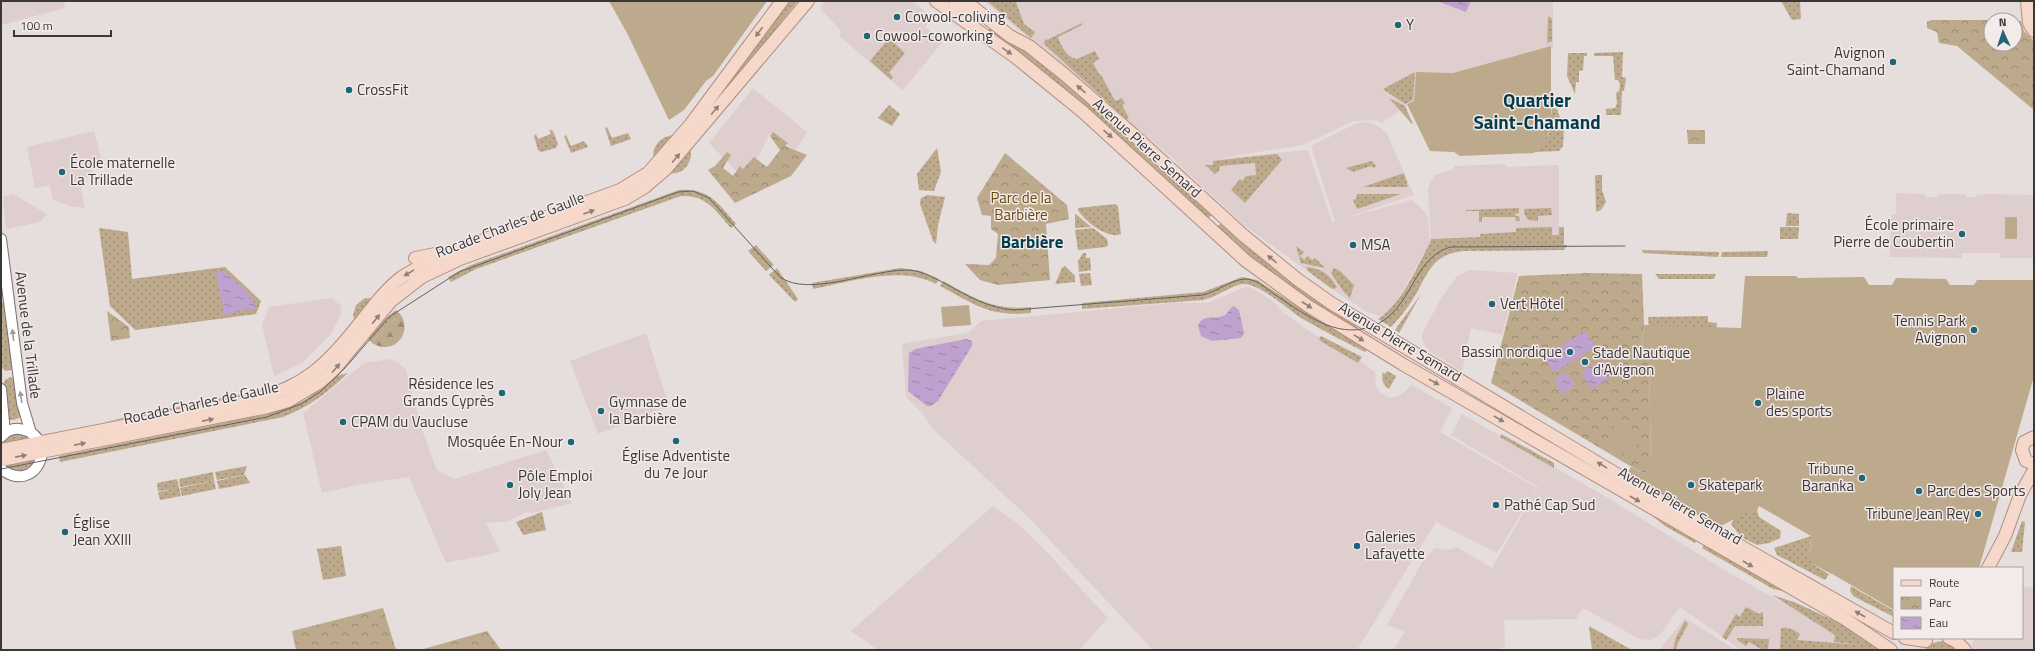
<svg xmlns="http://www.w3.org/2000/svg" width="2035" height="651" font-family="'Titillium Web',sans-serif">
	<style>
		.built { fill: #dfcece }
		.grass { fill: url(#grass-dots) }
		.forest { fill: url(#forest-firs) }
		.park { fill: url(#park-crowns) }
		.pitch { fill: #bda98b }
		.water { fill: url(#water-ripples) }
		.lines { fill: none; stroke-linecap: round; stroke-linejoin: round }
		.minor-casing { stroke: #797171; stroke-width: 12 }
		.major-casing { stroke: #b08f80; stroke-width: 14 }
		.minor { stroke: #fff; stroke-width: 10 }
		.major { stroke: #f5d8ca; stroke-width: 12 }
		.tram { stroke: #666262; stroke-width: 1 }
		.oneway { fill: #8e7f79 }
		.oneway2 { fill: #9c9b9b }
		.poi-dot { fill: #236578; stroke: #f3eaea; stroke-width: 1.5 }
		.labels { text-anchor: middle; stroke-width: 3; stroke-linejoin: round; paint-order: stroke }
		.poi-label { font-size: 15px; fill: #3a3737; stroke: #f3eaea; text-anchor: start }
		.street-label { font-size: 15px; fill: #3a3737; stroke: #f3eaea }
		.park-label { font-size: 15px; fill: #674810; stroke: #f3eaea }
		.quarter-label { font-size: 17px; font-weight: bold; fill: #033e4d; stroke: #f3eaea }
		.district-label { font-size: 19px; font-weight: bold; fill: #033e4d; stroke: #f3eaea }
	</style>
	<defs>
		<pattern id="grass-dots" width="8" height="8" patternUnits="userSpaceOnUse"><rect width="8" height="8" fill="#bda98b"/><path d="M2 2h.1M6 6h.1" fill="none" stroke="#9b8a72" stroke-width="1.8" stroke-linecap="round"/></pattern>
		<pattern id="forest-firs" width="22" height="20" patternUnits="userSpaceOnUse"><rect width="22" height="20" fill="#bda98b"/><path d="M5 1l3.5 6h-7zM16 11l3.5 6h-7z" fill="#9b8a72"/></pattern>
		<pattern id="park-crowns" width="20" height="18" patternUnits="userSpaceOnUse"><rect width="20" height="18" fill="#bda98b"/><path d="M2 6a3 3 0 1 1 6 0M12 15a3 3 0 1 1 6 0" fill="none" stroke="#9b8a72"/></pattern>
		<pattern id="water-ripples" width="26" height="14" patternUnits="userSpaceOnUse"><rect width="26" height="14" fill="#bea1ce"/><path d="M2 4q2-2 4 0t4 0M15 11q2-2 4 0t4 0" fill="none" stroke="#9b84a8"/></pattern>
	</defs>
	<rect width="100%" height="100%" fill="#e6dddd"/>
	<!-- built -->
	<g class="built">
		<polygon points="1,1 64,1 65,8 1,25"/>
		<polygon points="825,1 912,1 933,17 925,27 943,41 903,90 840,37 839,35 841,31 820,8"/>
		<polygon points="984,1 1553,1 1553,48 1453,73 1416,72 1414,101 1382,123 1374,120 1353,121 1303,145 1213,159 1308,150 1332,222 1335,221 1311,146 1355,124 1365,122 1376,125 1382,129 1387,134 1414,195 1345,218 1412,200 1425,212 1428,219 1430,243 1395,304 1387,313 1380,316 1367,312 1336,292 1244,225 1177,163 1191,161 1177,162"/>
		<polygon points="753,88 807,132 795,151 770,133 759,156 740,175 709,143"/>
		<polygon points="94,131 103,165 91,168 93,176 79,179 85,208 70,206 53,200 50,185 35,188 27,147"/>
		<polygon points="1506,164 1506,167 1559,165 1559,235 1431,239 1428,190 1430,182 1435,175 1454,169 1454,166"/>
		<polygon points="1896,193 1925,194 1925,197 1939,197 1939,194 1965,194 1966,197 1976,197 1976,195 1989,194 2034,195 2034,258 2000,258 2000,253 1962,253 1962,258 1890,257 1891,215 1896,214"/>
		<polygon points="13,194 38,209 47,214 40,222 6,229 3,197"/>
		<polygon points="1470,270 1518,273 1502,335 1471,328 1462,372 1429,351 1422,339 1423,332 1439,302 1457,276"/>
		<polygon points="1245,287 1252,288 1273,301 1284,313 1306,329 1358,359 1375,372 1376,387 1381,393 1390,398 1400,396 1412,385 1452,408 1440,432 1537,488 1497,553 1436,522 1357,650 1153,650 1029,518 934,430 921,412 906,397 902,344 967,333 981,321 1173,303 1208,303"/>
		<polygon points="331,298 341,306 341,313 332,333 302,363 274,376 262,325 269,307"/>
		<polygon points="646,333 669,406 598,434 570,361"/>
		<polygon points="390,359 398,362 406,370 423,433 437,470 454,479 546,450 572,503 532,513 526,512 509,521 486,523 500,552 446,563 409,477 357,485 322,493 303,413 364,363"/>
		<polygon points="1462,414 1608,498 1721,568 1822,625 1836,635 1835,642 1859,645 1867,650 1741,650 1680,607 1660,635 1650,640 1640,639 1583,608 1576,619 1504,620 1505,647 1494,650 1393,650 1405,632 1387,625 1423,561 1435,548 1448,550 1457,547 1492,568 1538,487 1451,435"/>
		<polygon points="993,506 1017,523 1042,547 1108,618 1079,650 878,650 851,631"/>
		<polygon points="2022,586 2034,588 2034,650 1971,650 1974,638 2022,638"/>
		<polygon points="1685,618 1736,650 1659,650"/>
	</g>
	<!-- grass -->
	<g class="grass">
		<polygon points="787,1 798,1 695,129"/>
		<polygon points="987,1 1016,2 1024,24 1035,32 1031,38"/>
		<polygon points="1781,1 1800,1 1801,19 1792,20"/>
		<polygon points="1548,16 1552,19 1552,42 1548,42 1547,46"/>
		<path d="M1082,23v2l-24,12c3,9 9,21 19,22l18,-8 4,8 -6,4 6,11 2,1 13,24 2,2 6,-3 3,6 -3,1 7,13 -3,1 -82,-75 1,-5 2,1z"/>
		<path d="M991,26c79,56 150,122 221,189l-6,5 -218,-188z"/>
		<polygon points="889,38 905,53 889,73 893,77 891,80 870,61"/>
		<polygon points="1623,52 1622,77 1626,78 1624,91 1622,91 1621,115 1606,115 1606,109 1615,108 1617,103 1616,93 1619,91 1620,84 1618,80 1615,80 1613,56 1594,56 1594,53"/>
		<polygon points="1568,53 1587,53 1587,56 1584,56 1583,70 1579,71 1579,82 1576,82 1575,94 1567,76"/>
		<polygon points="1415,72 1413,100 1405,104 1383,89"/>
		<polygon points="1389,98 1405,106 1413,124 1412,124"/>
		<polygon points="889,105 900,114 892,126 878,118"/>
		<polygon points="1552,107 1557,109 1564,129 1563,146 1559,151 1535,152 1549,134"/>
		<polygon points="607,127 612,138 628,133 631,139 611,146 605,128"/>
		<polygon points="549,129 553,131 558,144 556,148 541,152 538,150 534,136 536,134 538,139 551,134"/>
		<polygon points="566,135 571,146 584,141 588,147 571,153 564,136"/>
		<path d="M672,135h4l-22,26c-3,-14 5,-23 18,-26z"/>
		<path d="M690,148c4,14 -7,28 -22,25z"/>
		<polygon points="937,148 941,172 934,191 919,190 917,174"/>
		<polygon points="1277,154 1282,160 1245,203 1231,190 1240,179 1242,181 1246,176 1256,175 1255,163 1220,166 1219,171 1215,174 1205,165 1213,165 1213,161"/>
		<polygon points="1372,161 1376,166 1374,168 1371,166 1353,172 1346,168"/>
		<polygon points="1404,173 1408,187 1363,187"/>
		<polygon points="1596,175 1602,175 1602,190 1606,202 1601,210 1596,212 1595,176"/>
		<path d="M679,190c30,-2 39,13 57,34l-5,4c-16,-18 -24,-33 -50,-32l-205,73 -25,13 -3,-5 23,-12z"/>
		<polygon points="1357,194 1401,194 1357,209 1353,200 1356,199"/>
		<polygon points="927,195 945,197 938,225 936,244 933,241 920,204 921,198"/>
		<path d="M1116,204l2,3 3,27c-12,6 -37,-13 -43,-24v-2z"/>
		<polygon points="1519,208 1519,213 1515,214 1516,216 1519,216 1520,221 1516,221 1515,217 1482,217 1482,222 1479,222 1479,211 1466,211 1466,210"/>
		<polygon points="1551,208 1552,215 1538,216 1538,221 1528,220 1524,213 1524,209"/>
		<polygon points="1787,213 1799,214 1799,226 1786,226"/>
		<polygon points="1075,214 1077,215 1091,227 1075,228"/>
		<polygon points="1221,223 1363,327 1353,328 1267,271 1215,229"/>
		<path d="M1552,227v8h7v-8h5v18h3l-3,5 -100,1c-37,3 -37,30 -55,54 -5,8 -12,15 -18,22l-13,-8c24,-15 38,-51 52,-76l1,-4 49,-2v-3l36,-2v-4z"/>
		<polygon points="1780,227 1799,227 1798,239 1780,239"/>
		<polygon points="99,228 128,232 132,279 225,267 261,301 256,314 135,330 110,306"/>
		<polygon points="1093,228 1107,239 1108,245 1106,247 1078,250 1075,230"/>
		<polygon points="756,245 774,265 766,271 748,251"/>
		<polygon points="1296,246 1304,252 1300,256 1304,260 1308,256 1312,260 1315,258 1325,268 1301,263"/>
		<polygon points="1642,250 1719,252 1718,257 1643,253"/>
		<polygon points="1768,251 1767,257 1721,257 1722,252"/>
		<polygon points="1083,253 1086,253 1086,258 1090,258 1091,270 1079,272 1078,261"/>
		<polygon points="1065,266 1075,276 1075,282 1055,284 1062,268"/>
		<path d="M1306,267c15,1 25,8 31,21l-5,1 -24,-18z"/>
		<polygon points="777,268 798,299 795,302 769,275"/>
		<path d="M900,268l21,3 18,8 -3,5c-36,-19 -85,-2 -123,5l-1,-6z"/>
		<polygon points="1334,268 1340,271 1354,285 1350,298 1343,291 1331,273"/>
		<polygon points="1090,273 1092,285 1081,286 1079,274"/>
		<polygon points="1655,274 1716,274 1714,279 1659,279"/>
		<path d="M1242,277l15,3 41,27 2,-3 69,43 -4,5c-20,-10 -42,-21 -62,-33 -15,-9 -43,-36 -60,-35 -10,1 -27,13 -40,16l-121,9v-6l121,-11z"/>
		<path d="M943,281c31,17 51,30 88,26v6c-42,4 -55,-8 -91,-27z"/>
		<polygon points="1421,294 1399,333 1395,330"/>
		<polygon points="365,298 375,299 355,323 353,315 356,305"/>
		<polygon points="1,302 5,302 14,367 11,370 5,371 2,368"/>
		<polygon points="396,310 401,315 387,325 372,343 368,339 386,318"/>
		<polygon points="1708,316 1708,322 1717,323 1716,332 1649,332 1648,317"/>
		<polygon points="1321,336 1362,357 1358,363 1322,342 1319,339"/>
		<path d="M1387,371l9,5 -7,13c-6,-4 -8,-9 -6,-17l2,2z"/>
		<path d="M348,373c-20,19 -39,34 -65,44l-223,45 -1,-6 208,-42 23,-7 18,-9 25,-21z"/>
		<path d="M298,375c-33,29 -148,40 -194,47l142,-29 26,-6z"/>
		<polygon points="11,377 14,379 15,383 22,416 14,420 5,420 4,383 5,380"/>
		<path d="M19,433l11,4v4l-28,5 -1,-4c5,-7 10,-8 18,-9z"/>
		<polygon points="1501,434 1554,463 1554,468 1500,437"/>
		<path d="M33,459l1,3c-7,9 -16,10 -26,6l-3,-4z"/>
		<polygon points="247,466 244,475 217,480 215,472"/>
		<polygon points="213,472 214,481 180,487 179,479"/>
		<polygon points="245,475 250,483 219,489 217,481"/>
		<polygon points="177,479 181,496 160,500 158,492 175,489 158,491 157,483"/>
		<polygon points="214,481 216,489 182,496 180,488"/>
		<polygon points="1742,505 1759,506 1757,510 1759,517 1781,531 1780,538 1769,543 1757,545 1741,537 1731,524"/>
		<polygon points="1640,506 1697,539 1695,543 1665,526"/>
		<polygon points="542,512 546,530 523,535 516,522"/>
		<polygon points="2022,521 2025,522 2022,552 2011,552"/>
		<polygon points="1811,536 1809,559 1812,537 1832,574 1809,562 1829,574 1825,580 1777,555 1774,548"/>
		<polygon points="1705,543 1785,590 1784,591 1773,589 1702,548"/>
		<polygon points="341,546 346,576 323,580 317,549"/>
		<polygon points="1851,586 1894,611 1894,617 1853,596 1850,591"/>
		<path d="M1772,595l22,7 52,24 36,24h-102l1,-22c8,-1 12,1 19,6l-3,6 64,5 -27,-3 1,-7z"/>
		<polygon points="1746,607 1759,614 1763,612 1763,626 1735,626 1726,640 1722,637 1736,614 1740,617"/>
		<polygon points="1685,621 1688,624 1678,643 1676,650 1673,650 1676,637"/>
		<polygon points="1589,626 1632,650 1592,650"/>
		<polygon points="1737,638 1769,639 1768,650 1763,650 1749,642 1746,646 1737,640"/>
		<polygon points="1943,641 1948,642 1959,650 1923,650 1933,643"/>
	</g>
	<!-- forest -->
	<path class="forest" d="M401,315c12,20 -9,41 -29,28l15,-18z"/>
	<!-- park -->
	<g class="park">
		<polygon points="1931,20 1991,20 1991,44 2015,44 2015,21 2021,21 2024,31 2034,41 2034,110 1957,46 1939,43 1937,32 1927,28 1927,22"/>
		<polygon points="1687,130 1705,130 1705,144 1688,144"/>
		<polygon points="773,132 788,143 785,146 807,155 791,176 735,203 708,170 715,166 727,152 731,155 723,168 733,176 740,166 743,169 754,157 767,167 780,150 770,136"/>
		<polygon points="1005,153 1067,205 1069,219 1046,224 1050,280 998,285 980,280 965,264 989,265 996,258 998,234 991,229 991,216 982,215 977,198"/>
		<polygon points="1589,273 1642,274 1644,325 1642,344 1649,360 1651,467 1646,472 1642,473 1491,383 1519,276"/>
		<polygon points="107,311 129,327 130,338 111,341"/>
		<polygon points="383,608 396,650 296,650 292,631"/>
		<polygon points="487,631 501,650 420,650"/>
	</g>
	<!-- pitch -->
	<g class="pitch">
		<polygon points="609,1 767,1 713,76 706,81 684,110 669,120 627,33"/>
		<polygon points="1551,46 1551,118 1549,132 1544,144 1534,153 1460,156 1454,152 1430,151 1407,104 1414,101 1416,72 1453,73"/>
		<rect x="2005" y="217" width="12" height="22"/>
		<polygon points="1745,276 1796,276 1798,278 1864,277 1869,285 1892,285 1896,278 1946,279 1950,285 1974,285 1977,280 2034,280 2034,376 1979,568 1894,568 1894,610 1810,561 1811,536 1759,506 1719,527 1627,474 1631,467 1642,473 1646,472 1651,467 1649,360 1642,344 1644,325 1741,328"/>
		<polygon points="969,305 971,325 943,327 941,307"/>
		<polygon points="1617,421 1642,435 1630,457 1605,442"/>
	</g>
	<!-- water -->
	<g class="water">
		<polygon points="1437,1 1471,1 1466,12"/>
		<polygon points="224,271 246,291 256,306 255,310 248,309 224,315 216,272"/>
		<path d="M1234,306l5,4 5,23 -3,5 -29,3 -11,-5 -3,-10c5,-14 17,-5 27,-11 4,-3 4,-7 9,-9z"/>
		<polygon points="1585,331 1595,347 1554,373 1544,357"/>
		<polygon points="966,339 972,341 972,346 938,401 931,406 927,406 908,391 909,353 915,349"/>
		<polygon points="1602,360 1612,376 1591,389 1581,372"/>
		<polygon points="1566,372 1575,386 1562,394 1554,380"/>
	</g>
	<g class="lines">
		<!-- minor casing -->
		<g class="minor-casing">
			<g id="minor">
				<polyline points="1,239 22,403 31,433"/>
				<polyline points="1,389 5,433"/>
				<path d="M1,437c6,-7 14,-10 23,-7 35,9 13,66 -23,39"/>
			</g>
		</g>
		<!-- major casing -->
		<g class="major-casing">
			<g id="major">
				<polyline points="936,1 1014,56 1083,112 1246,261 1308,306 1404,365 1845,619 1891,650"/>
				<polyline points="955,1 971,12"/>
				<polyline points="965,1 1010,36 1029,46 1064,74 1126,128 1243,235 1297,279 1331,303 1675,509 1894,633"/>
				<polyline points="2027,1 2029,23 2034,31"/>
				<polyline points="415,258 435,254"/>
				<polyline points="2034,437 2024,442 2022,450 2026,461 2034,464"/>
				<path d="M1,450l245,-48c60,-14 81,-38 118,-84 11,-14 23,-30 38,-41 16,-11 36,-19 54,-27l164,-60 28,-17 42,-48 92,-124"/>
				<polyline points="1,460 268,407 288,401 320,382 333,371 391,301 422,277 460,259 625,199 645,187 666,169 808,1"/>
				<polyline points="1988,568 2005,536 2020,495 2034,470"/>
				<polyline points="1905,638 1926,641"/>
				<polyline points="1949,638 1957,642 1965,650"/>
			</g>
		</g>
		<!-- minor -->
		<use href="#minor" class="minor"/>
		<!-- major -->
		<use href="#major" class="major"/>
		<!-- tram -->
		<path class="tram" d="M1,469l266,-52 34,-13 19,-12 25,-24 44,-51 70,-45 219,-80 15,-1 16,7 71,79c29,21 92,-8 129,-7 13,1 25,8 37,14 22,12 42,24 68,26l188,-15c15,-3 28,-15 43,-16 11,0 21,9 29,15 26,17 56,41 88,35 51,-9 46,-69 88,-82l175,-1"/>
	</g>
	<!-- one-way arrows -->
	<defs><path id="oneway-solid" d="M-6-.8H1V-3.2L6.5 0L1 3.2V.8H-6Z"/></defs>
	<g class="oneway">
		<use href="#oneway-solid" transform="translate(759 32) rotate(126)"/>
		<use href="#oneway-solid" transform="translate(1007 51) rotate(35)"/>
		<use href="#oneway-solid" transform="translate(1081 89) rotate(-140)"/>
		<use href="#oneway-solid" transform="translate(715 110) rotate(-50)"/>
		<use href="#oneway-solid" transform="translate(1108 134) rotate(41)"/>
		<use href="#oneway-solid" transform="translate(676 158) rotate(-50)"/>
		<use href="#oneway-solid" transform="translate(589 212) rotate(-20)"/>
		<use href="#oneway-solid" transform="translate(1272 259) rotate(-141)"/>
		<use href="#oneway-solid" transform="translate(409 273) rotate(149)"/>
		<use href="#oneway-solid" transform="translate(1307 305) rotate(33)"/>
		<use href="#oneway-solid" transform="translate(376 319) rotate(-51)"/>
		<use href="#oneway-solid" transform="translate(1359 338) rotate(32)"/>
		<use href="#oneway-solid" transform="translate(336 368) rotate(-49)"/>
		<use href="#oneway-solid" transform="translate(1434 382) rotate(29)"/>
		<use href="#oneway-solid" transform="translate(1499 419) rotate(30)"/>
		<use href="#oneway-solid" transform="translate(208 420) rotate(-11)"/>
		<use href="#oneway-solid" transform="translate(80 444) rotate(-11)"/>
		<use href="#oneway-solid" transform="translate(21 456) rotate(-11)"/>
		<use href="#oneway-solid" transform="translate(1602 465) rotate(-149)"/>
		<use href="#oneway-solid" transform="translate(1635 499) rotate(30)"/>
		<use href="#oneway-solid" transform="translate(1748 564) rotate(30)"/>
		<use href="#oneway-solid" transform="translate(1860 614) rotate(-150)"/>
	</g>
	<g class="oneway2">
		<use href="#oneway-solid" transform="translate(13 335) rotate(-97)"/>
		<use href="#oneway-solid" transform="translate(21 397) rotate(-99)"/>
	</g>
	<!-- markers -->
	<g class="poi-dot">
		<circle cx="897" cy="17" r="4"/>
		<circle cx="1398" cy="25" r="4"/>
		<circle cx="867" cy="36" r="4"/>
		<circle cx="1893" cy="62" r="4"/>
		<circle cx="349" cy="90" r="4"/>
		<circle cx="62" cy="172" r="4"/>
		<circle cx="1962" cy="234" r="4"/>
		<circle cx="1353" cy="245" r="4"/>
		<circle cx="1492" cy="304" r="4"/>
		<circle cx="1974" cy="330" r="4"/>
		<circle cx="1570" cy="352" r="4"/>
		<circle cx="1585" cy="362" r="4"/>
		<circle cx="502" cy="393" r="4"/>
		<circle cx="1758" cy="403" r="4"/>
		<circle cx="601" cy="411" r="4"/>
		<circle cx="343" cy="422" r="4"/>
		<circle cx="676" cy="441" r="4"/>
		<circle cx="571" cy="442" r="4"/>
		<circle cx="1862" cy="478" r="4"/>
		<circle cx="510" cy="485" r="4"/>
		<circle cx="1691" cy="485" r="4"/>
		<circle cx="1919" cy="491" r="4"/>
		<circle cx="1496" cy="505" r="4"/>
		<circle cx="1978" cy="514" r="4"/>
		<circle cx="65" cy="532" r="4"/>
		<circle cx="1357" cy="546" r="4"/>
	</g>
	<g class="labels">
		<!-- poi labels -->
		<g class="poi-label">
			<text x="905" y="22">Cowool-coliving</text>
			<text x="1406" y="30">Y</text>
			<text x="875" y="41">Cowool-coworking</text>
			<text x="1885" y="58" text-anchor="end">Avignon<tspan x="1885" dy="17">Saint-Chamand</tspan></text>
			<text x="357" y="95">CrossFit</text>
			<text x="70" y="168">École maternelle<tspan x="70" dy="17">La Trillade</tspan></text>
			<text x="1954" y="230" text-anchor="end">École primaire<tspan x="1954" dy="17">Pierre de Coubertin</tspan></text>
			<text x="1361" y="250">MSA</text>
			<text x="1500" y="309">Vert Hôtel</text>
			<text x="1966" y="326" text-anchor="end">Tennis Park<tspan x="1966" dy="17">Avignon</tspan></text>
			<text x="1562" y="357" text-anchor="end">Bassin nordique</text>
			<text x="1593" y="358">Stade Nautique<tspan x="1593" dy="17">d'Avignon</tspan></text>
			<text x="494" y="389" text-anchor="end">Résidence les<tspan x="494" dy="17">Grands Cyprès</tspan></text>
			<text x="1766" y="399">Plaine<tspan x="1766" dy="17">des sports</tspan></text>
			<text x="609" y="407">Gymnase de<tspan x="609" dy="17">la Barbière</tspan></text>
			<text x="351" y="427">CPAM du Vaucluse</text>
			<text x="563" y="447" text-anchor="end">Mosquée En-Nour</text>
			<text x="676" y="461" text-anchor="middle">Église Adventiste<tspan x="676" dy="17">du 7e Jour</tspan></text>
			<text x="1854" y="474" text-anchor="end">Tribune<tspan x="1854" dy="17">Baranka</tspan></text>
			<text x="518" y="481">Pôle Emploi<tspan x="518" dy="17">Joly Jean</tspan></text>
			<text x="1699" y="490">Skatepark</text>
			<text x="1927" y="496">Parc des Sports</text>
			<text x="1504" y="510">Pathé Cap Sud</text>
			<text x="1970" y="519" text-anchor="end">Tribune Jean Rey</text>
			<text x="73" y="528">Église<tspan x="73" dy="17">Jean XXIII</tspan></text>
			<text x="1365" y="542">Galeries<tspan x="1365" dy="17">Lafayette</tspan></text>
		</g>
		<!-- street labels -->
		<g class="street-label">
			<text transform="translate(1147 148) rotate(42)" y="5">Avenue Pierre Semard</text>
			<text transform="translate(510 225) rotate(-21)" y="5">Rocade Charles de Gaulle</text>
			<text transform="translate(28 335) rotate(83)" y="5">Avenue de la Trillade</text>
			<text transform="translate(1400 342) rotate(31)" y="5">Avenue Pierre Semard</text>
			<text transform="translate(201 403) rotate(-12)" y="5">Rocade Charles de Gaulle</text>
			<text transform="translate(1680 506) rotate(30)" y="5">Avenue Pierre Semard</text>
		</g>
		<!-- park labels -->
		<g class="park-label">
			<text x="1021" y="203">Parc de la<tspan x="1021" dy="17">Barbière</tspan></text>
		</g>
		<!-- quarter labels -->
		<g class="quarter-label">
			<text x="1032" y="248">Barbière</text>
		</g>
		<!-- district labels -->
		<g class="district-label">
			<text x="1537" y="107">Quartier<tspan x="1537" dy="22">Saint-Chamand</tspan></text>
		</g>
	</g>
	<!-- border -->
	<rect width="2035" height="651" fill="none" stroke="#3a3737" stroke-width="4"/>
	<!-- legend -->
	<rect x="1893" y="567" width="130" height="72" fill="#f3eaea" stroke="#a9a2a2"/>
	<rect x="1901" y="580" width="20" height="6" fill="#f5d8ca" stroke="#a9a2a2"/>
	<text x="1929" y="587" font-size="12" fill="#3a3737">Route</text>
	<rect x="1901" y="597" width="20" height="12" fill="url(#park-crowns)" stroke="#a9a2a2"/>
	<text x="1929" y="607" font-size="12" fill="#3a3737">Parc</text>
	<rect x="1901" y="617" width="20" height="12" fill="url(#water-ripples)" stroke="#a9a2a2"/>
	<text x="1929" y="627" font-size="12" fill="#3a3737">Eau</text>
	<!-- north arrow -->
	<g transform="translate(2003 32) rotate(357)"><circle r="19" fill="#f3eaea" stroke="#a9a2a2"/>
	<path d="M0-3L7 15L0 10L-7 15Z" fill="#236578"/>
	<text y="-6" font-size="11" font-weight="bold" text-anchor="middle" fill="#3a3737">N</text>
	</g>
	<!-- scale -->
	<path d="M14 30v6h97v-6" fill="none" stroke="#3a3737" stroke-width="2"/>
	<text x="20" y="30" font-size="12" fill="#3a3737" stroke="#f3eaea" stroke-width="3" paint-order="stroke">100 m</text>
</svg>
